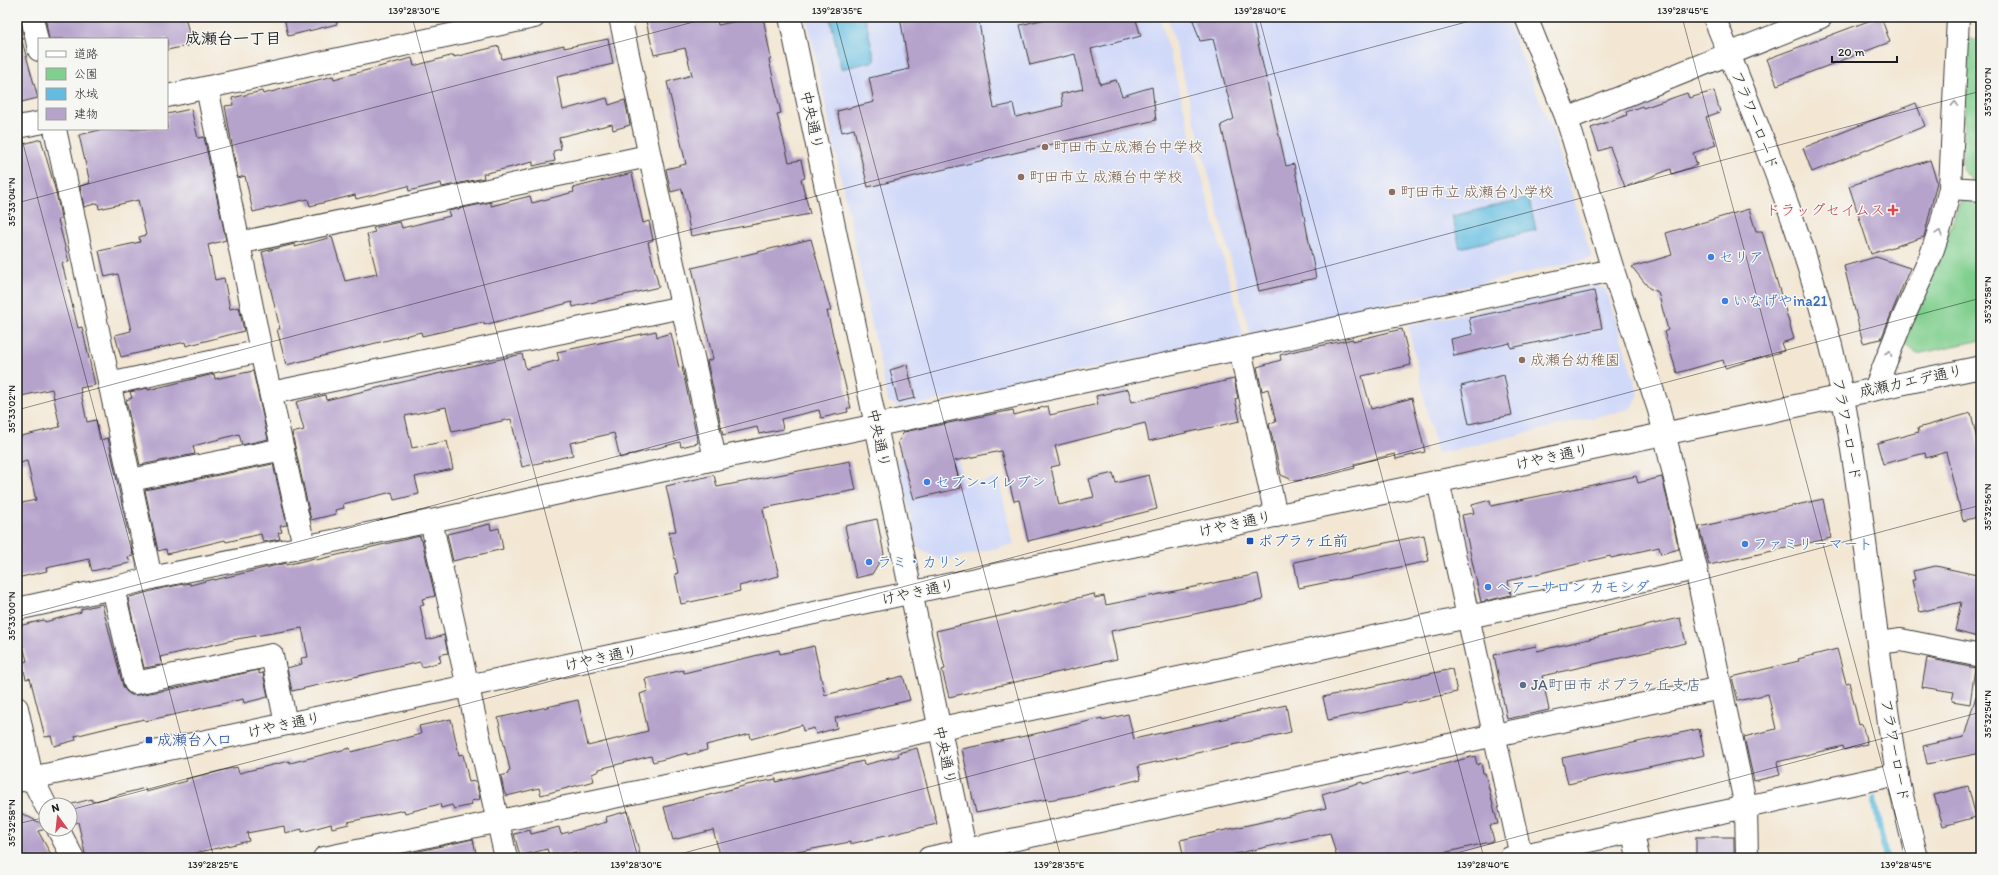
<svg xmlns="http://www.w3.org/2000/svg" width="1998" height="875" font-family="Itim,'Klee One',sans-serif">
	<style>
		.built { fill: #d1d9f9 }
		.green { fill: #80cf8e; stroke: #4e7655 }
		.water { fill: #64bde1; stroke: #406c7e }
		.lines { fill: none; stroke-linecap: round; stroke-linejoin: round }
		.stream { stroke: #64bde1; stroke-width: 6 }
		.building { fill: #b6a3cc }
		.street-casing { stroke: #3c3a38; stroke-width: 24 }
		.secondary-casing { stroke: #3c3a38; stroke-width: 24 }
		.street { stroke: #fff; stroke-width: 22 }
		.secondary { stroke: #fff; stroke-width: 22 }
		.oneway { stroke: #999 }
		.ticks { fill: none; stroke: #1c1c1c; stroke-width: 1; stroke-opacity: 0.45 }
		.education-dot { fill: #8d6e63; stroke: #f6f6f2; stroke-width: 1.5 }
		.health-dot { fill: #e0444e; stroke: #f6f6f2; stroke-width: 1.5 }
		.shop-dot { fill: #3f7fe0; stroke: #f6f6f2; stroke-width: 1.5 }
		.transit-dot { fill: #1a4fb4; stroke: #f6f6f2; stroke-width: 1.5 }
		.service-dot { fill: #5c6f8a; stroke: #f6f6f2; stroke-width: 1.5 }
		.labels { text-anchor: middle; stroke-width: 3; stroke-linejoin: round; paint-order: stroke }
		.street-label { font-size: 15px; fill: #1c1c1c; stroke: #f6f6f2 }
		.education-label { font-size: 15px; fill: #785e54; stroke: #f6f6f2; text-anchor: start }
		.health-label { font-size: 15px; fill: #be3a42; stroke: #f6f6f2; text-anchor: end }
		.shop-label { font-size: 15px; fill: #366cbe; stroke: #f6f6f2; text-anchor: start }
		.transit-label { font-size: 15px; fill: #164399; stroke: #f6f6f2; text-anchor: start }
		.service-label { font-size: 15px; fill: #4e5e75; stroke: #f6f6f2; text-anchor: start }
		.neighbourhood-label { font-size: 16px; font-weight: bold; fill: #1c1c1c; stroke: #f6f6f2 }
		.neatline { fill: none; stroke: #1c1c1c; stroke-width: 1.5 }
		.ticks-label { font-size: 10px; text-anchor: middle; fill: #1c1c1c }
	</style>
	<rect width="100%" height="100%" fill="#f6f6f2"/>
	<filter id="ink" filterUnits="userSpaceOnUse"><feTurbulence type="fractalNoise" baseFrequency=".025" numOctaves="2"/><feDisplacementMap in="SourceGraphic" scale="8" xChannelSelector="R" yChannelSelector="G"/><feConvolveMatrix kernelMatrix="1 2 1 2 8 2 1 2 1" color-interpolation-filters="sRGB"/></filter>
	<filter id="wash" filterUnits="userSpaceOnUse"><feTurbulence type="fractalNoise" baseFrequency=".012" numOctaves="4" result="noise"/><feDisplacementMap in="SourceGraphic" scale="16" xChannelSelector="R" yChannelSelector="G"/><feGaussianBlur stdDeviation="0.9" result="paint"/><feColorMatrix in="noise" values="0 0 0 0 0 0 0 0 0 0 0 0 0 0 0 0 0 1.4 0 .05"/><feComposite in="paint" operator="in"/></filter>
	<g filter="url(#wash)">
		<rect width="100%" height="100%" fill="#f3e7d4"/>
		<!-- built -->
		<g class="built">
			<polygon points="807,17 1160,17 1244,337 900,408 888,401"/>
			<polygon points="1168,17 1505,17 1551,127 1592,258 1250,335"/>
			<polygon points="1597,285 1606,290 1639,395 1630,409 1437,454 1408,326"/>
			<polygon points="955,444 964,486 998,478 1014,544 941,561 918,547 897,458"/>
		</g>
		<!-- green -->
		<g class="green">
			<polygon points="1967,39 1981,39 1981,181 1972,180 1962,170"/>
			<polygon points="1981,200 1981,340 1917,354 1904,343 1942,253 1960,201"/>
		</g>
		<!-- water -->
		<g class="water">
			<polygon points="830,17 865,17 875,61 841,69"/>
			<polygon points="1529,198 1536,230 1460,248 1452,216"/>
		</g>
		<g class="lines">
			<!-- stream -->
			<polyline class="stream" points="1874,800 1886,858"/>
		</g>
		<g id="blocks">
			<!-- building -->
			<g class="building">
				<polygon points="45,17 185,17 192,45 167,50 167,39 49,39"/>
				<polygon points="284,17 336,17 337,24 288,36"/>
				<polygon points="645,17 716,17 718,25 755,17 763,17 771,59 769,60 781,113 777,114 789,162 801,160 805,178 801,179 810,214 691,236 682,189 671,192 666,169 686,164 667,82 692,75 685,48 654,55"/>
				<polygon points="900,17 978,17 994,108 1013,104 1016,117 1063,106 1061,94 1083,89 1075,54 1030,65 1020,25 1054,17 1135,17 1141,36 1091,49 1100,84 1116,80 1122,96 1152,87 1156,120 868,187 854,129 842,132 837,111 874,102 869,78 909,69"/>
				<polygon points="1214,17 1252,17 1286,166 1294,164 1316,278 1259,291 1221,125 1234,119 1213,39 1200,41 1193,20"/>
				<polygon points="1879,17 1881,17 1890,42 1777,85 1767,59"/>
				<polygon points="20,20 24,39 17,39 17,21"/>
				<polygon points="608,39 613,64 557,77 563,110 607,98 609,105 625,100 630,125 613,130 612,124 559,137 561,149 553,151 555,161 533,166 533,162 483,174 484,178 442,187 441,183 409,191 408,186 356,199 355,195 310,206 308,199 253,212 245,176 238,178 225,106 233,105 232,98 262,91 263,94 333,76 334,79 412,58 414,66 454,55 454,57 499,46 502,59 564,45 564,48"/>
				<polygon points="17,41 22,41 38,98 17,103"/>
				<polygon points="1714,91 1720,112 1706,117 1716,145 1693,153 1697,165 1672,174 1671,169 1625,187 1610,147 1599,151 1591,128 1627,115 1626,112 1642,106 1643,108 1687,93 1689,98"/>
				<polygon points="1916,103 1925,126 1812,172 1803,148"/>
				<polygon points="191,109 198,138 204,137 226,240 208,245 215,280 224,278 230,309 239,307 244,331 186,346 185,342 121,357 115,335 131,331 118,274 105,277 99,251 140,242 139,237 146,235 138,200 99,209 98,203 84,207 80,186 90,183 79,135 104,129 167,129 167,114"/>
				<polygon points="41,139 56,192 60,212 61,219 58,220 69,262 62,263 78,328 82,327 95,385 80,388 87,422 96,420 100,440 108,438 133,556 128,557 130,563 92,571 89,559 46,568 47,571 17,578 17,504 36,500 27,461 17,464 17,437 60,427 52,389 17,397 17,146"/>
				<polygon points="1930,160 1937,182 1924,237 1871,254 1849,186"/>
				<polygon points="632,173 643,223 649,221 653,240 648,242 659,287 573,307 572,302 484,325 484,322 422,336 421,332 286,365 277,329 280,329 262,252 295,244 295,247 332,237 345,281 377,274 367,234 375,232 373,228 400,222 402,228 450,216 448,211 491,202 491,206 530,196 532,203 574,192 573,188"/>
				<polygon points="1749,209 1756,231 1762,231 1794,339 1781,343 1784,351 1725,368 1723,360 1677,373 1664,332 1668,330 1658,292 1649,288 1632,267 1672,255 1666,233"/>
				<polygon points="811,239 831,311 827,311 851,408 847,408 848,412 821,418 819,410 781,419 783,429 759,434 757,427 723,435 707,361 713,359 692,268"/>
				<polygon points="1876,257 1910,268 1881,339 1863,343 1844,266"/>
				<polygon points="1594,291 1602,328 1511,348 1510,343 1454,356 1451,339 1473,334 1469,318"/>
				<polygon points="1402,329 1411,365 1362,376 1371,409 1412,398 1425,452 1396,459 1395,454 1354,464 1355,468 1329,475 1295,481 1281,475 1269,424 1276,422 1268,389 1262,391 1257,367 1281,360 1280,355 1295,351 1353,339 1353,341"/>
				<polygon points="656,331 657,337 671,333 679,368 682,367 698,443 681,447 680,442 620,458 614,433 570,443 573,455 522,467 511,419 452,432 446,407 405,416 412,448 447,441 453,469 415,477 419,494 394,500 392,492 343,504 344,508 335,510 336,514 311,520 292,433 304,430 296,402 325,395 326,400 522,354 526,369 559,360 557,352"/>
				<polygon points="907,365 915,398 898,402 890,370"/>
				<polygon points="253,371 268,439 242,445 239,434 193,446 195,454 140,465 126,400 132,398 130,392 147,388 148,390 214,374 215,379"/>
				<polygon points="1504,375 1512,415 1469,424 1461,386"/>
				<polygon points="1234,379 1238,398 1235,399 1240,421 1149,441 1145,423 1055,446 1060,465 1051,467 1059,505 1094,497 1089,479 1113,473 1116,483 1149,475 1157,509 1028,541 1019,500 1014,501 1001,451 954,461 961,488 914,499 898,442 904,432 1013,410 1014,415 1048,406 1050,415 1098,404 1096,396 1128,389 1132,402"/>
				<polygon points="1971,413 1981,458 1981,516 1963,521 1946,452 1926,458 1925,453 1883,464 1877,443 1919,432 1918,428"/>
				<polygon points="850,461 856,490 764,508 763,510 779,576 739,586 740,591 728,594 681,604 675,574 678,573 669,532 676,531 666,486 714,475 717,487"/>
				<polygon points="273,464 287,525 280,526 282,532 278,533 280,539 263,542 261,534 226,542 225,540 167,554 166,549 158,551 145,490"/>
				<polygon points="1636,476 1638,483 1662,477 1679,549 1661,554 1659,547 1611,558 1610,556 1508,581 1511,595 1481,602 1462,515 1474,513 1472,505 1490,500 1491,506"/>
				<polygon points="1823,499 1831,538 1709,565 1699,527"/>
				<polygon points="877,519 884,554 872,574 856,578 845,526"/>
				<polygon points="490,524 491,530 499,528 503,549 453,561 447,534"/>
				<polygon points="1424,535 1429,561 1299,588 1294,562"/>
				<polygon points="420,536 421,540 422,540 435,596 422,599 424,605 420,606 427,640 444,635 448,653 439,655 441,662 422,667 420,662 292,691 287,668 302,664 301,658 308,657 302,628 237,639 160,657 161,665 144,668 128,599 130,597 163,588 190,583 190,585 214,579 214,580 286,563 286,565 315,558 316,560"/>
				<polygon points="1936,566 1981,576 1981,638 1955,631 1961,602 1920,612 1912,580 1915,580 1913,571"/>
				<polygon points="1258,574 1263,600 1111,631 1117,659 949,697 942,670 945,669 936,631 1094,594 1095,598 1104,596 1106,605"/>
				<polygon points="102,604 123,686 126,691 131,695 138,695 167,690 259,670 259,674 263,673 268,697 244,703 243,699 177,714 145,721 144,719 75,736 76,740 54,746 51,736 45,737 30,678 26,679 22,662 27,661 18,626 44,620 45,622 81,612 81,609"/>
				<polygon points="1680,618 1686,643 1542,676 1549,710 1507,719 1494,655 1536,646 1537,651"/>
				<polygon points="814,646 825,695 903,676 910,700 835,718 837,728 816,734 814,728 803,731 802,725 751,739 750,734 706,745 707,750 687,755 687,753 653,762 651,756 599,769 599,771 592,774 594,781 541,795 539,788 507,796 504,792 501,776 508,774 508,771 510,770 498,718 578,700 588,746 648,731 640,694 648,691 645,679 683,670 684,673 779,650 780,654"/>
				<polygon points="1837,649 1846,683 1849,682 1859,725 1862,724 1867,744 1844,750 1843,746 1777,762 1780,775 1754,781 1744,737 1776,729 1768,694 1738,701 1732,677 1799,661 1798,659"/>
				<polygon points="1927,658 1975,668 1970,704 1952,701 1954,692 1922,687"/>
				<polygon points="1452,669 1457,692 1328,720 1323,697"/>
				<polygon points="1976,696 1981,697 1981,753 1927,764 1923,746 1964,737"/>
				<polygon points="1286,705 1291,732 1138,766 1141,779 1072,796 1048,800 1048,799 976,813 962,749 1030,735 1102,718 1102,720 1128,714 1134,739"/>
				<polygon points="451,719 459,755 463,754 469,782 476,781 480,799 471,801 472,805 454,809 452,805 441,808 440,804 405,813 404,810 348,822 349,824 332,828 331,824 302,832 302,829 285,833 284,826 247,833 249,841 173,858 86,858 78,822 72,824 70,805 68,805 92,799 92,802 145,788 146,792 187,781 186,779 237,767 239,773 289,761 290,763 350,748 351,752 421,734 419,726"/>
				<polygon points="1699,729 1705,755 1568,784 1562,758"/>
				<polygon points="917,748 937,824 850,844 850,842 802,851 801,850 767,858 721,858 713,830 673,840 664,807 747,785 776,779 776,782 863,761 864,765 899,756 898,753"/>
				<polygon points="1475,756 1477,765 1481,763 1483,773 1485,773 1498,824 1490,825 1494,841 1422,858 1337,858 1330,833 1217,858 1184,858 1180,840 1326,808 1322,794 1362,782 1363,784 1410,771 1411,773"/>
				<polygon points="1968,786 1976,817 1943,826 1934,795"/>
				<polygon points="17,811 46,826 46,829 38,831 53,858 17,858"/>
				<polygon points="628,811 641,858 576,858 575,852 560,857 558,853 549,855 547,849 520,856 514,834 530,830 531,834 559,827 561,834 607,822 606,817"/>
				<rect x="1696" y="837" width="38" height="21"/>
				<polygon points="473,839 477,858 416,858 415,852"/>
			</g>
		</g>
	</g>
	<g filter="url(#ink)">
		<use href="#blocks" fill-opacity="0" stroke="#3c3a38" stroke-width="1"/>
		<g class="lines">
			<!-- street casing -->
			<g class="street-casing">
				<g id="street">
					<polyline points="32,17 39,50"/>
					<polyline points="620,17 715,459"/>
					<polyline points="1526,17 1567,119 1613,270 1659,410 1696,569 1746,807 1747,858"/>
					<polyline points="207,88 261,351 304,546"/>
					<polyline points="167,96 534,17"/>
					<polyline points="1567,119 1821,17"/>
					<polyline points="17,127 39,123"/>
					<polyline points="55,129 151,578"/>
					<polyline points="1950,188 1981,190"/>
					<polyline points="239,243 648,156"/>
					<polyline points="1240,349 1276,516"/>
					<polyline points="109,384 261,351"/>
					<polyline points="1875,389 1901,323 1930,258 1941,225 1950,188 1958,17"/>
					<polyline points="271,393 682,307"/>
					<polyline points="131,480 283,449"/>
					<polyline points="1438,481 1521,856"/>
					<polyline points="431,521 506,858"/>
					<polyline points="113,588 135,683 272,655 286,724"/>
					<polyline points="17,609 113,588 151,578 431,521 715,459 1613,270"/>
					<polyline points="1878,643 1901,640 1981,656"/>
					<polyline points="17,708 32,778 46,806"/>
					<polyline points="58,829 73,858"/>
					<polyline points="1633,832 1638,858"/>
					<polyline points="324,858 1696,569"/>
					<polyline points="929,858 1495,735 1721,688"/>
					<polyline points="1510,858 1898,774"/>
				</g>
			</g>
			<!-- secondary casing -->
			<g class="secondary-casing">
				<g id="secondary">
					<polyline points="790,17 967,858"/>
					<path d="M1714,17c55,135 111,270 135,414 19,114 28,229 48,342 6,28 13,57 20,85"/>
					<polyline points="17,781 1981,367"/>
				</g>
			</g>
			<!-- street -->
			<use href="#street" class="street"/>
			<!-- secondary -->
			<use href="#secondary" class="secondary"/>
		</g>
		<!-- one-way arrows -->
		<defs><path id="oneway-chevron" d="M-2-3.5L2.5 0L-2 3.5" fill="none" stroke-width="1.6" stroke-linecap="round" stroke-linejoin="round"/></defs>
		<g class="oneway">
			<use href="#oneway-chevron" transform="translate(1955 104) rotate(-88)"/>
			<use href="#oneway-chevron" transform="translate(1939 233) rotate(-72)"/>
			<use href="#oneway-chevron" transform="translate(1889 353) rotate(-68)"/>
		</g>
	</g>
	<!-- ticks -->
	<path class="ticks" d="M412,17l226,841M835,17l226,841M1259,17l225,841M1682,17l225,841M17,121l197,737M17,203l695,-186M17,410l1468,-393M17,617l1964,-526M70,810l1911,-512M17,824l29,-7M665,858l1316,-353M1438,858l543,-146"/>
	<!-- markers -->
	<g class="education-dot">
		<circle cx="1045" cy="147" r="4"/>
		<circle cx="1021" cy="177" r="4"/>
		<circle cx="1392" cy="192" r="4"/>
		<circle cx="1522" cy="360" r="4"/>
	</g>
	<path class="health-dot" d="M1891 204h4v4h4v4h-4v4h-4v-4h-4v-4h4z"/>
	<g class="shop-dot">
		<circle cx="1711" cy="257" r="4"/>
		<circle cx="1725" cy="301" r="4"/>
		<circle cx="927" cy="482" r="4"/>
		<circle cx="1745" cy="544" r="4"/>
		<circle cx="869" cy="562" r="4"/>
		<circle cx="1488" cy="587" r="4"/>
	</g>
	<g class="transit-dot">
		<rect x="1246" y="537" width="8" height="8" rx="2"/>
		<rect x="145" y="736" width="8" height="8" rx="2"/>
	</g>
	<circle class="service-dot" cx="1523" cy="685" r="4"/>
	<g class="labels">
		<!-- street labels -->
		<g class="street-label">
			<text transform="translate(812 120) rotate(78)" y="5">中央通り</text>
			<text transform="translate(1755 120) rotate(69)" y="5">フラワーロード</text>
			<text transform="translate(1911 381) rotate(-12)" y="5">成瀬カエデ通り</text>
			<text transform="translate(1847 429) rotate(80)" y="5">フラワーロード</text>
			<text transform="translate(879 438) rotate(78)" y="5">中央通り</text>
			<text transform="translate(1552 457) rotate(-12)" y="5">けやき通り</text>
			<text transform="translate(1235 524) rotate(-12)" y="5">けやき通り</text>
			<text transform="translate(918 592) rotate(-12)" y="5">けやき通り</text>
			<text transform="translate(601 658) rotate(-12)" y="5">けやき通り</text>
			<text transform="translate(284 725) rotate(-12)" y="5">けやき通り</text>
			<text transform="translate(1895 750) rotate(80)" y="5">フラワーロード</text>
			<text transform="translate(945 755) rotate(78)" y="5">中央通り</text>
		</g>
		<!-- education labels -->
		<g class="education-label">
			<text x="1053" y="152">町田市立成瀬台中学校</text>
			<text x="1029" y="182">町田市立 成瀬台中学校</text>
			<text x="1400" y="197">町田市立 成瀬台小学校</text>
			<text x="1530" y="365">成瀬台幼稚園</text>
		</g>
		<!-- health labels -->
		<g class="health-label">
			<text x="1885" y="215">ドラッグセイムス</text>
		</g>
		<!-- shop labels -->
		<g class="shop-label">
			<text x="1719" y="262">セリア</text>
			<text x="1733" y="306">いなげやina21</text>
			<text x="935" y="487">セブン-イレブン</text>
			<text x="1753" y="549">ファミリーマート</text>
			<text x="877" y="567">ラミ・カリン</text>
			<text x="1496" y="592">ヘアーサロン カモシダ</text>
		</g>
		<!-- transit labels -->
		<g class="transit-label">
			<text x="1258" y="546">ポプラヶ丘前</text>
			<text x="157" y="745">成瀬台入口</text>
		</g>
		<!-- service labels -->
		<g class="service-label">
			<text x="1531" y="690">JA町田市 ポプラヶ丘支店</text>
		</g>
		<!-- neighbourhood labels -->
		<g class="neighbourhood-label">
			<text x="233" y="44">成瀬台一丁目</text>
		</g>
	</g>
	<!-- margin -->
	<rect width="1998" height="875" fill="none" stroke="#f6f6f2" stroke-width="44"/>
	<!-- legend -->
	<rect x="38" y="38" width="130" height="92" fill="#f6f6f2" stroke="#9f9f9c"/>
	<rect x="46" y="51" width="20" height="6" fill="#ffffff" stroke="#9f9f9c"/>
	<text x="74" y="58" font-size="12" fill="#1c1c1c">道路</text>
	<rect x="46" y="68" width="20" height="12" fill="#80cf8e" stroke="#9f9f9c"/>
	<text x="74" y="78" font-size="12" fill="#1c1c1c">公園</text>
	<rect x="46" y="88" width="20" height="12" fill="#64bde1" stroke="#9f9f9c"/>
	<text x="74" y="98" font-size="12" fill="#1c1c1c">水域</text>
	<rect x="46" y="108" width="20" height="12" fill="#b6a3cc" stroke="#9f9f9c"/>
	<text x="74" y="118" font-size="12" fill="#1c1c1c">建物</text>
	<!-- north arrow -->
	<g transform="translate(58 817) rotate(345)"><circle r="19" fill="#f6f6f2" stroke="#9f9f9c"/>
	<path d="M0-3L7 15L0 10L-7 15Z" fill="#d1495b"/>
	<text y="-6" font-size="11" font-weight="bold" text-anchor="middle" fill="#1c1c1c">N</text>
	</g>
	<!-- scale -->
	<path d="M1832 56v6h65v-6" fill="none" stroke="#1c1c1c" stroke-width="2"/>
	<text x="1838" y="56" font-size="12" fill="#1c1c1c" stroke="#f6f6f2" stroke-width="3" paint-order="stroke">20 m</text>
	<rect x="22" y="22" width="1954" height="831" class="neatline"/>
	<g class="ticks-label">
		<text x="414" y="14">139°28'30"E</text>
		<text x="837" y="14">139°28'35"E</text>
		<text x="1260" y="14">139°28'40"E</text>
		<text x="1683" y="14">139°28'45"E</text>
		<text transform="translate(1987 92) rotate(-90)" y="4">35°33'00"N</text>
		<text transform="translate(11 202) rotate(-90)" y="4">35°33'04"N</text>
		<text transform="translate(1987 300) rotate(-90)" y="4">35°32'58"N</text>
		<text transform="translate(11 409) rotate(-90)" y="4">35°33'02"N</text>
		<text transform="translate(1987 507) rotate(-90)" y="4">35°32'56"N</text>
		<text transform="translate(11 616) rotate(-90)" y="4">35°33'00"N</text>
		<text transform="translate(1987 714) rotate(-90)" y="4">35°32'54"N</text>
		<text transform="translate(11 823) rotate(-90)" y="4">35°32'58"N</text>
		<text x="213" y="868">139°28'25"E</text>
		<text x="636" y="868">139°28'30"E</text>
		<text x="1059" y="868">139°28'35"E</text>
		<text x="1483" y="868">139°28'40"E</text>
		<text x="1906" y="868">139°28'45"E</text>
	</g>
</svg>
